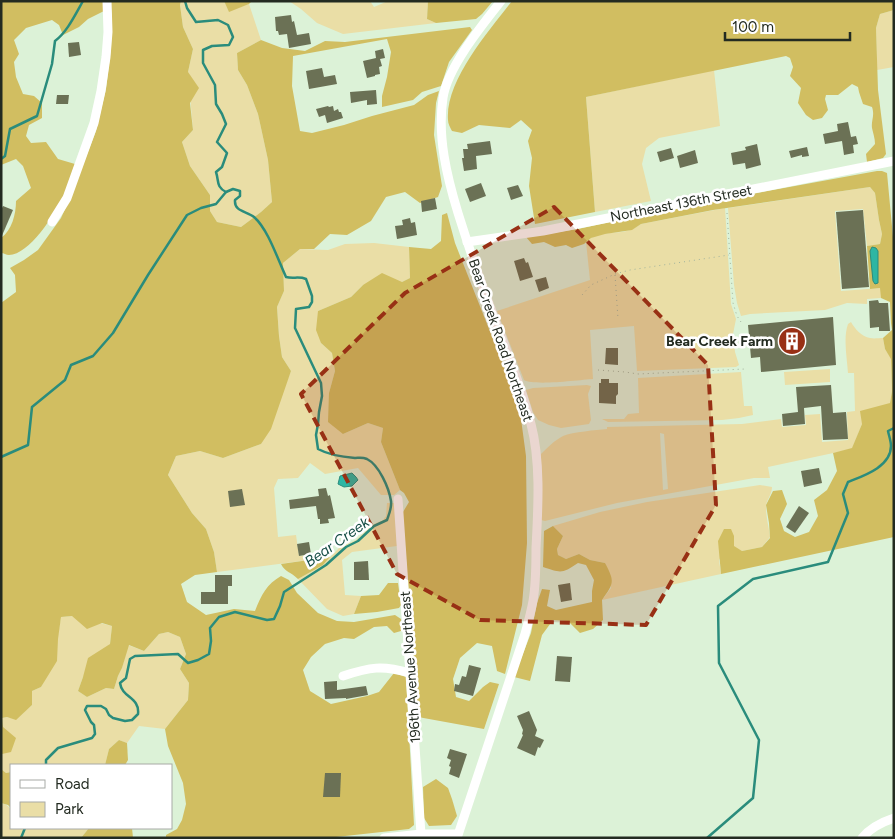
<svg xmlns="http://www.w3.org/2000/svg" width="895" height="839" font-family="Figtree,sans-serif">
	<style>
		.green { fill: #eadea6; fill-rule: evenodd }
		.forest { fill: #d1be61 }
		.water { fill: #2db6a3; stroke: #2a8c7c }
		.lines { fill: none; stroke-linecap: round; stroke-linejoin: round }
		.stream { stroke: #2a8c7c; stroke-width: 2.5 }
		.building { fill: #6b7155 }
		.path { stroke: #a1b39d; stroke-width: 1; stroke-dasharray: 1 4; stroke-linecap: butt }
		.minor { stroke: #fff; stroke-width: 9 }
		.marked { fill: #983015; fill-opacity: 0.2; stroke: #983015; stroke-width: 4; stroke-dasharray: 10 6; stroke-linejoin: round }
		.labels { text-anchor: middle; stroke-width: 5; stroke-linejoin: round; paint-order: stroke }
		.street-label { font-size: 14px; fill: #232b21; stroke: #fff }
		.poi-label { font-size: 14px; font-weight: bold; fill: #232b21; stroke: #fff; text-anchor: end }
		.water-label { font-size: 15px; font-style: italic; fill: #174e46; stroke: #fff }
	</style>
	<rect width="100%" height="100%" fill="#dcf2d7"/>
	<!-- green -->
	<g class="green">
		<polygon points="181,1 224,1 229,11 249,4 261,40 237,53 238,70 247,85 258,114 268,160 272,202 261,212 241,227 217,222 210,211 210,195 190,166 182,142 193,130 188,72 193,49 183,27 180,5"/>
		<polygon points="289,1 370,1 374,7 388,1 428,1 427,19 436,23 343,34 317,23 301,9"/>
		<polygon points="894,10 894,67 877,70 876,28 880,14"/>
		<polygon points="714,70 720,126 659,138 646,148 642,164 651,201 595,212 586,97"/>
		<polygon points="870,187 875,193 879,220 882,234 880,244 867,246 863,209 835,211 841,291 881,288 881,298 867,299 867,304 847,303 825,310 750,314 741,316 737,303 734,285 728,208"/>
		<path d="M725,208l6,96 5,15 -3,15 2,18 4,13 -3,2 -99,4 -3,-45 -44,4 3,49c-14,1 -59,7 -69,1l-27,-69 93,-31 -4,-38c11,-12 30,-7 44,-12 4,-1 7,-4 11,-6z"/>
		<polygon points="374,243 409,247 410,278 402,282 363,285 351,297 318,311 321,343 332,353 335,371 329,393 343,434 368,423 383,428 381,442 400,490 394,495 381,495 358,468 325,474 310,463 298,478 278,479 274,488 278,537 296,535 299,556 308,555 309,560 217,572 214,552 206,529 192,513 168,475 176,456 200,451 223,458 261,444 291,371 282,357 279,336 277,307 284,291 283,263 300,249 328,250 345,244"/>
		<path d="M851,322c4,7 11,15 19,16 4,1 9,0 13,0l2,11 6,9 1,33 -2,12 -28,21 -10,25 -84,18 2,11h-16l-137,25 -72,18 -4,-1v-66c6,-6 14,-14 22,-18 10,-4 33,-6 44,-7v-2l135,-3 39,-5 1,8 24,-2 -1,-10 15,-1 2,28 26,-2 -1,-28 8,-1 -1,-38h-6c-1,-15 -5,-35 0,-49zM660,433l4,1 4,55 -5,1z"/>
		<polygon points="830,369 830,382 785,385 784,372"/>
		<polygon points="741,372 744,406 752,406 753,415 739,418 722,420 608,422 602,419 624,419 628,414 639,413 638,378"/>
		<polygon points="587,385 591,386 588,394 591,420 589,424 561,428 549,425 538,420 533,412 526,390 533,388"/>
		<path d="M760,485l12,2c0,8 -6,13 -6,20 0,10 3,21 4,30l-8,10 -20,4 -9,-4 1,-11 -15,24 2,14 -119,26 9,-12 -6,-25 -15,-3 -11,-6 -13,5 -8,-4 -1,-6 6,-13 -10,-10 47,-14 47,-10z"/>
		<polygon points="387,503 395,503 397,546 352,552 342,560 345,595 361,596 354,614 343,616 327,609 298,579 323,565 339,548 356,540 372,525 383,520 386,516"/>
		<path d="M72,616l40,10 -2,18 -27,33 -5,14 9,6 19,-9 8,1 4,-13 4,-8 6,-23 16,6 15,-17 9,-2 12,5 6,17 -6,15 9,14 -1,17 -23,29 -26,-3 -12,17 -8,-3 -10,9 -4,16h-94v7l-5,1 -5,-4 2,-42 -1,-9 5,-1 9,2 16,-14v-14l9,-4c12,-21 16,-46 20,-70z"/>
		<path d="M1,803c14,3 10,13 10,25h78l-8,10h-80z"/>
	</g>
	<!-- forest -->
	<g class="forest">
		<path d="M1,1h102l1,10 -16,8 -9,8 -16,8 -4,-10 -7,-5 -26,8 -12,12 5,14 -5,8 2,15 7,17 11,2 8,7v15l-13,7 -3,11 5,7 15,-1 12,17 17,5c-4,11 -7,23 -12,33 -8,17 -34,58 -54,58 -3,0 -5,-2 -8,-2v-15c11,-8 15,-24 15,-37l15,-13 -8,-22 -7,-7 -15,6z"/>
		<path d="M110,1h71l-1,4 3,22 10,22 -5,23 11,16 -9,15 3,27 -11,12 8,24 20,29v16l7,11 24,5 20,-15 11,-10 -4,-42 -10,-46 -11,-29 -9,-15 -1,-17 24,-13 21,8 23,3 20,-10 20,1 125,-15 2,3 -23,32 -8,24 -19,6 -9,8 -31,7v-11l5,-19 4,-25 -4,-13 -94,17 -1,30 8,45 12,2 32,-8 28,-9 42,-11 14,-10 11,-4 -3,12 -2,32 8,51 -4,11 -18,6 -15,-11 -19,5 -15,24 -24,14 -17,-1 -16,15h-14l-17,14 1,28 -7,16 2,29 3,21 9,14 -20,58 -10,15 -38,14 -23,-7 -24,5 -8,19 24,38 14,16 8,23 3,20 -22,3 -14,9 6,18 19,13 28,-6 21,2c6,-16 12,-27 26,-35l8,4 8,13 21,20 19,8 17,1 41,-7 6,4v12l-7,2 -7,-7 -13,1 -20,12 -10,-1 -19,6 -14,13 -8,13 7,21 21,13 36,-8 12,-4 15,-19 12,4 8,148 -5,4 -82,9h-161v-3l11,-6 5,-9 4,-16 -3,-21 -15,-37 -3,-17 23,-29 1,-17 -9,-14 6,-15 -6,-17 -12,-5 -9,2 -15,17 -15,-6 -7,23 -4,8 -4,13 -8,-1 -19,9 -9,-6 5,-14 5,-19 22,-14 2,-18 -10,-3 -15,6 -15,-13 -11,1 -3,22 -1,22 -16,26 -9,4v14l-16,15 -9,-3 -5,1 1,9 13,11 -5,14 -9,2 -1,2v-453l15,-11 -1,-17 -5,-7 14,-8 14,-10 23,-32 10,-22 25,-65 10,-42 5,-41 1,-31z"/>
		<polygon points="224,1 252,1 249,4 229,12"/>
		<polygon points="428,1 493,1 482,14 476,19 436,23 427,19"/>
		<path d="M512,1h382v9l-14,4 -4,14 2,62 8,64 -3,4 -16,4 -1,-8 9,-10c0,-6 -2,-11 -3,-16 -1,-8 3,-12 0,-21l-9,-3 -4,-12 -1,-5 -6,-3 -14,11h-12l-1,4 3,11 -6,8 -9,2 -7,-5 -8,-12 3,-15 -11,-12 3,-9 -3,-9 -4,-2 -200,41 9,115 -60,12 -6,-38 3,-28 -4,-17 4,-11 -11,-10 -11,8 -31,-3 -17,8 -10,-2c-2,-4 -4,-7 -4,-11 -3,-39 41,-89 64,-119z"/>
		<polygon points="877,171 882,171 887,173 894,248 894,537 721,574 718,541 724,529 731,529 734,536 734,546 742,551 762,547 770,538 769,523 766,505 773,491 782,490 787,504 780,519 784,531 795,537 809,532 818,516 814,500 827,490 837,471 833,453 852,448 862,424 860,411 890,403 892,391 891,359 885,349 883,338 892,330 891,323 890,302 881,298 880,288 870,289 867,246 880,244 882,234 879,220 875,193 870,187 713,210 641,224 632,230 605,234 591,238 584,244 572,248 566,245 555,247 544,242 532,244 526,237 578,229 675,208"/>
		<polygon points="447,213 455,243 506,372 521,419 526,456 527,543 522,605 505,674 497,671 492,646 477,643 460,658 453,679 456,697 469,701 483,687 490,682 499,684 484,729 418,717 403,519 403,512 409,502 404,493 400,490 381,442 383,428 368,423 343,434 328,422 329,393 335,371 332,353 321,343 316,330 318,311 351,297 363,285 382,273 402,282 410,278 409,247 431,249 441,241 442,215"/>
		<path d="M553,526l10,10 -6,13 1,6 8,4 13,-5 11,6 15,3c10,19 9,20 -3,37l1,20 -10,9 -13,4 -12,-12 -15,-1 -11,15 -12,46 -16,-4 17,-44 6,-30 5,-14 8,1 -3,16 9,4 36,-8v-11l2,-11 -8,-15 -8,-2c-16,11 -17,10 -35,4l1,-36z"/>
		<path d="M330,557l-7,8 -25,14c-7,-7 -13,-7 -17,-15z"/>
		<polygon points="388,583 398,583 401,605 399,608 377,612 354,614 361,596 379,595"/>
		<polygon points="119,740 127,743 128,760 125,765 105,765 109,749"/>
		<polygon points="1,769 6,773 11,772 11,808 8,805 1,803"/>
		<polygon points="436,779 448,788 452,799 457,816 451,825 429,826 424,818 423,787"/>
		<polygon points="89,828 132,828 133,838 81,838"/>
	</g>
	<!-- water -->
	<g class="water">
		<polygon points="872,247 876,248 878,251 878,283 875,284 873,281 870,251"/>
		<polygon points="352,473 356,477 358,480 352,486 344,487 338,484 340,476"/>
	</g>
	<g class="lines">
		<!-- stream -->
		<g class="stream">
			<path d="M1,159l4,-3 5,-27 27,-13 15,-52 3,-23c12,-9 20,-26 28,-40"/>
			<polyline points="1,457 28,445 32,407 65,380 71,365 93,356 113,333 148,275 187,215 201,208 216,204 226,192"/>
			<path d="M46,765v-5l12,-12 34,-10 3,-4 -1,-9 -3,-3 -6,-12 2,-4h14l5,3 3,6 4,3 12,3 7,-1 6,-6c2,-17 -16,-16 -18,-31l6,-5 4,-19 5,-3 43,-2 10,9 10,-3 11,-6 2,-13 -1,-13 9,-11 16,-5 32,8 7,-1 6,-13 4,-14 42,-27 20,-18 12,-6 16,-15 13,-6c2,-6 5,-12 4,-19 -2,-13 -12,-36 -24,-42 -5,-2 -8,-1 -12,-1 -12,-1 -26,-3 -37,-9l-2,-14 2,-11 1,-12 3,-16 -1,-13 -26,-55 1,-19 13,-2 3,-5v-6l-6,-17c-7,-3 -13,0 -20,-2 -8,-17 -18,-48 -32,-60 -7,-6 -20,-5 -19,-17l5,-4v-5l-7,-2 -7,3c-10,-5 -7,-11 -10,-20l6,-5 5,-14 -10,-11 9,-18 -4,-10 -6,-10 -1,-19 -12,-22v-13l9,-4 17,-1 4,-8 -5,-12 -10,-5 -22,2 -9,-14 -2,-7"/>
			<polyline points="21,838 25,828"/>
			<path d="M707,838l46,-40 6,-58 -40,-77 -1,-57 35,-27 75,-17 20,-49 -5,-19 5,-12c15,-6 43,-15 43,-36 0,-5 -2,-10 -3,-15l6,-3"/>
		</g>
	</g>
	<!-- building -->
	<g class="building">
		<polygon points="291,15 292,22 294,21 297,35 309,33 311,44 289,48 287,34 279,35 278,31 276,31 275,17"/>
		<polygon points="79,42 81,55 69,57 68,43"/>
		<polygon points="383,49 385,58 380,59 382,66 379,67 380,74 375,75 375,76 367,78 363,61 376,58 375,51"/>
		<polygon points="322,68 324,77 335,75 337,84 309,89 306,71"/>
		<polygon points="376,90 377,104 367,105 367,100 351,103 350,92"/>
		<polygon points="57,95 69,95 68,104 56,104"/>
		<polygon points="328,106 329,107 333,106 334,111 338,109 339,112 341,112 343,118 327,123 325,115 319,117 316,109"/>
		<polygon points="848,122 851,137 856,136 858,144 853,145 854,153 844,155 842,141 825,144 823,134 838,131 837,124"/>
		<polygon points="490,141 492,154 476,156 477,169 464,171 462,158 464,158 463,149 468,149 467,144"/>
		<polygon points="757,144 761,165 746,169 745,163 733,165 731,153 746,150 745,147"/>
		<polygon points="807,147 809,156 802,157 802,155 791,158 789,151"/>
		<polygon points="671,148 674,158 660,162 657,152"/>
		<polygon points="695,150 698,163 680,168 677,156"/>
		<polygon points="481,183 486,196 470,202 465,189"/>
		<polygon points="518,185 523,196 511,200 507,188"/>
		<polygon points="435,198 437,209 422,212 421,201"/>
		<polygon points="3,206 13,210 1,238 1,210"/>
		<polygon points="863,210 869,287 842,289 836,212"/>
		<polygon points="410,218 411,223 415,222 417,235 397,239 395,226 403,225 402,220"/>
		<polygon points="524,258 526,263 528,262 533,277 520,281 514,261"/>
		<polygon points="546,277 549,288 539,292 535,280"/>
		<polygon points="878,300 879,303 888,303 890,331 879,331 879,327 870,328 869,301"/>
		<polygon points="833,317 836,365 761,372 760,357 751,358 748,325"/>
		<polygon points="606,348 618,348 618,365 605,364"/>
		<polygon points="601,379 609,379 609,383 618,383 618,394 616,396 616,404 599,403 599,383 601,383"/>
		<polygon points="831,385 833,413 846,412 848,439 823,440 821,406 804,408 805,424 783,426 782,414 798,412 796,387"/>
		<polygon points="819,468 822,483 804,487 801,471"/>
		<polygon points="326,488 328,496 330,495 335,518 328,519 329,523 320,524 320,519 318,519 316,506 290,509 289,500 319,496 318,489"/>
		<polygon points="242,489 245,505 230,507 228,491"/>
		<polygon points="799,506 809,513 795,533 786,527"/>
		<polygon points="309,542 311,554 299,556 297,544"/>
		<polygon points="368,561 369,580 354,580 354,562"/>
		<polygon points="215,575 232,575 232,586 228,586 228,604 201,604 201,592 215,592"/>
		<polygon points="570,583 572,600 561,602 558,585"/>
		<polygon points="557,656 572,657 570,682 555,681"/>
		<polygon points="469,665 481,668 473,696 454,691 455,684 459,685 462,676 466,677"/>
		<polygon points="337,681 337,690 366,686 368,695 346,699 346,698 325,699 324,682"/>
		<polygon points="529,711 537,730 535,736 544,740 540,748 538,747 535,756 517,748 523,735 522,734 523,730 517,716"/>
		<polygon points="450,749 467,754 459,778 449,774 451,767 449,766 451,760 447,758"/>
		<polygon points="325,773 341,773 340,797 323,797"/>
	</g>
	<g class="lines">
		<!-- path -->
		<g class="path">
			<polyline points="727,213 733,303 737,316 741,322"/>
			<polyline points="615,275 618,319"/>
			<polyline points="582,295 591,285 615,274 630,270 729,255"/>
			<polyline points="598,370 625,372 638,374 745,369"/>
		</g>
		<!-- minor -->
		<g class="minor">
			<polyline points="52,222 67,198 94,123 101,91 106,57 108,32 107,1"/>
			<polyline points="467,242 543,231 894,161"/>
			<polyline points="398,499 421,834"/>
			<path d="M343,676c27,-9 39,-11 67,-3"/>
			<polyline points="384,838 421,834 458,834"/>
			<path d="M457,838l68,-204c3,-11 6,-22 8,-33 3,-17 3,-35 3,-53 2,-39 5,-86 -5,-124 -9,-37 -24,-72 -37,-107 -13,-34 -25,-69 -36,-104 -11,-36 -21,-77 -15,-115 4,-30 39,-73 58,-97"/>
			<path d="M862,838c8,-10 20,-16 32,-20"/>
		</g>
	</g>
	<!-- marked area -->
	<path class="marked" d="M554,207l154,158 8,140 -70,120 -166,-5 -83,-46 -96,-180 104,-101z"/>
	<!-- icons -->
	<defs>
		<g id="building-disc" transform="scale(1.4375)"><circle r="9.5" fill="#983015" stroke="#fff"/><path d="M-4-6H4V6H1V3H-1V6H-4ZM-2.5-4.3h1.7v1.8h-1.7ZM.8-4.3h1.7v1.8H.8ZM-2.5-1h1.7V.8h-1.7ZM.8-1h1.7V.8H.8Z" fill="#fff"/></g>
	</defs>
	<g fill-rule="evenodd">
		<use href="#building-disc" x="792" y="341"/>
	</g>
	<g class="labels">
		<!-- street labels -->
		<g class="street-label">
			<text transform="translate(681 203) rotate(-11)" y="5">Northeast 136th Street</text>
			<text transform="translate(501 340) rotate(71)" y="5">Bear Creek Road Northeast</text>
			<text transform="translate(410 667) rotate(-94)" y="5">196th Avenue Northeast</text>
		</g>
		<!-- poi labels -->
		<g class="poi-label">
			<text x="773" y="346">Bear Creek Farm</text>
		</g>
		<!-- water labels -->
		<g class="water-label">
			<text transform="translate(337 542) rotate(-35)" y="5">Bear Creek</text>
		</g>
	</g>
	<!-- border -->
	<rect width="895" height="839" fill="none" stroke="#232b21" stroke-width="5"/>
	<!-- legend -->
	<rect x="10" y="764" width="162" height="65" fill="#ffffff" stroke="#a7aaa6"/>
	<rect x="20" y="780" width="25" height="8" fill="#ffffff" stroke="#a7aaa6"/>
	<text x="55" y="789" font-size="15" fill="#232b21">Road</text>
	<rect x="20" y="802" width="25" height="15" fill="#eadea6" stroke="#a7aaa6"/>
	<text x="55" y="814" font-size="15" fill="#232b21">Park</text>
	<!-- scale -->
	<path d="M725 32v8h125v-8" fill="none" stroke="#232b21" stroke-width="2.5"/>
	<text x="732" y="32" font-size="15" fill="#232b21" stroke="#ffffff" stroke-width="4" paint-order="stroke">100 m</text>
</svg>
